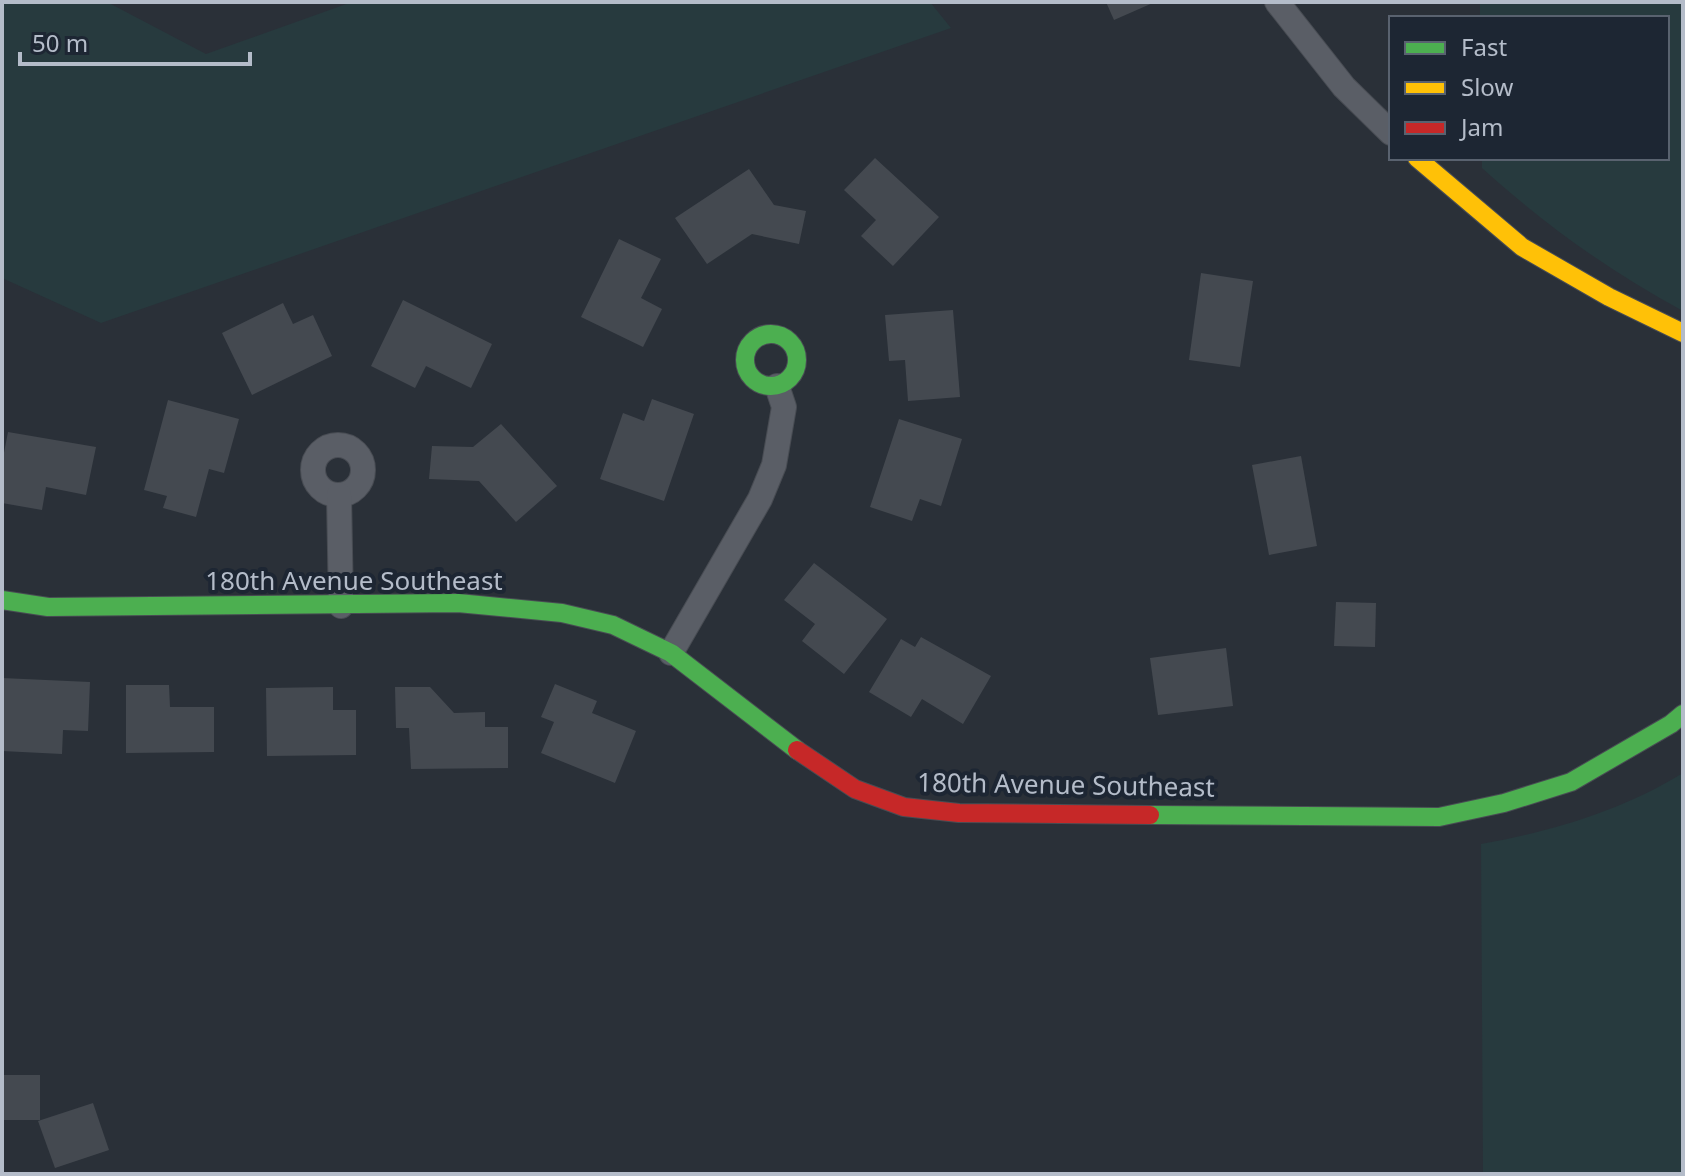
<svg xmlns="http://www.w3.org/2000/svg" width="1685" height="1176" font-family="'Noto Sans',sans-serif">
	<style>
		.green { fill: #273a3e }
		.building { fill: #444950 }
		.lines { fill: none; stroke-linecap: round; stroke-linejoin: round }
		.street-casing { stroke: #484c53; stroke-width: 26 }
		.fast-casing { stroke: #484c53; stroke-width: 20 }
		.slow-casing { stroke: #484c53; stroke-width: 20 }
		.jam-casing { stroke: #484c53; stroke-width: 20 }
		.street { stroke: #5a5e66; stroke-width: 24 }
		.fast { stroke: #4caf50; stroke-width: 18 }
		.slow { stroke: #ffc107; stroke-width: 18 }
		.jam { stroke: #c62828; stroke-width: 18 }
		.labels { text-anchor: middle; stroke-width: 8; stroke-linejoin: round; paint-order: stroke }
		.street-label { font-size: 26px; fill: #b4bcc9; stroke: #1d2633 }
	</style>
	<rect width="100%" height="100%" fill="#2a3038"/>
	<!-- green -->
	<g class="green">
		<polygon points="2,2 107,2 206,54 352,2 930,2 951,28 101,323 2,278"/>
		<path d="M1480,2h203v309c-74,-40 -139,-87 -201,-143v-10h185v-140h-187z"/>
		<path d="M1683,773v401h-200l-2,-330c72,-13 140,-33 202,-71z"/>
	</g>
	<!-- building -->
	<g class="building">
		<polygon points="1106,2 1155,2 1114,20"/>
		<polygon points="875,158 939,217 893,266 861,236 876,220 844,190"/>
		<polygon points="749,169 774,205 806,211 799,244 752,234 707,264 675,218"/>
		<polygon points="619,239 661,259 641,298 662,309 643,347 581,317"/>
		<polygon points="1201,273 1253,281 1240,367 1189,360"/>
		<polygon points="403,300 492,344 471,388 426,366 415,388 371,366"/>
		<polygon points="283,303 293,324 313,315 332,356 252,395 222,333"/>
		<polygon points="953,310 960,397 908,401 905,360 889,361 885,315"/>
		<polygon points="652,399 694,414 664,501 600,479 623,413 644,421"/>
		<polygon points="168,400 239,419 224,473 209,469 196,517 163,508 167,496 144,490"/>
		<polygon points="899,419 962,439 941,506 920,499 912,521 870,507"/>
		<polygon points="501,424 557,486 516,522 479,481 429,479 432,446 473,447"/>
		<polygon points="8,432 96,447 86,495 46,487 42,510 2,503 2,463"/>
		<polygon points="1301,456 1317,546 1269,555 1252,465"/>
		<polygon points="814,563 887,619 844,674 802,641 815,624 784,600"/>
		<polygon points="1336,602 1376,603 1375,647 1334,646"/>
		<polygon points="921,637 991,676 963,724 922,699 911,717 869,692 901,639 915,647"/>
		<polygon points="1226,648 1233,706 1158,715 1150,658"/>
		<polygon points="2,678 90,682 88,731 63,730 62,754 2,751"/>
		<polygon points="555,684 597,701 592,713 636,731 615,783 541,753 554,722 541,717"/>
		<polygon points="126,685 169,685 170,707 214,707 214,752 126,753"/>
		<polygon points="333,687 333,710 356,710 356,755 267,756 266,688"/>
		<polygon points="395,687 430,687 454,713 485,712 485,727 508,727 508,768 411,769 409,728 396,728"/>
		<rect x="2" y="1075" width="38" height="45"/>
		<polygon points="93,1103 109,1150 55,1168 38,1121"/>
	</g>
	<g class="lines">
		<!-- street casing -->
		<g class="street-casing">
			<g id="street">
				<polyline points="1277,2 1344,87 1391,133"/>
				<circle cx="338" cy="470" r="25"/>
				<polyline points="339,495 341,606"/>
				<polyline points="671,653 760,499 774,465 784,407 777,386"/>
			</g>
		</g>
		<!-- fast casing -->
		<g class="fast-casing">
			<g id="fast">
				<circle cx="771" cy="360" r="26"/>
				<polyline points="2,600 48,607 458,603 562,613 613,625 671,653 797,750"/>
				<polyline points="1150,815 1439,817 1504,803 1571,782 1671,724 1683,714"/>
			</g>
		</g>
		<!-- slow casing -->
		<g class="slow-casing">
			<polyline id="slow" points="1417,158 1522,247 1609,297 1683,333"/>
		</g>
		<!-- jam casing -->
		<g class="jam-casing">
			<polyline id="jam" points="797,750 855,789 904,807 959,813 1150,815"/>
		</g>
		<!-- street -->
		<use href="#street" class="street"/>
		<!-- fast -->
		<use href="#fast" class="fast"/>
		<!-- slow -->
		<use href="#slow" class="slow"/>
		<!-- jam -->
		<use href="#jam" class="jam"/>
	</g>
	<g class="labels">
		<!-- street labels -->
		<g class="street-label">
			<text x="354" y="590">180th Avenue Southeast</text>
			<text transform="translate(1066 785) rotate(1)" y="9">180th Avenue Southeast</text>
		</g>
	</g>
	<!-- border -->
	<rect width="1685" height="1176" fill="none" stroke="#b4bcc9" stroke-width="8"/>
	<!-- legend -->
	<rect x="1389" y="16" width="280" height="144" fill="#1d2633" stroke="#59626f" stroke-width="2"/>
	<rect x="1405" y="42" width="40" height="12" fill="#4caf50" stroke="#59626f" stroke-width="2"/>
	<text x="1461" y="56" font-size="24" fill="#b4bcc9">Fast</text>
	<rect x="1405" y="82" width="40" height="12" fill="#ffc107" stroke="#59626f" stroke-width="2"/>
	<text x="1461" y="96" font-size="24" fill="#b4bcc9">Slow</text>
	<rect x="1405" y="122" width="40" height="12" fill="#c62828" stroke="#59626f" stroke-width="2"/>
	<text x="1461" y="136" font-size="24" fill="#b4bcc9">Jam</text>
	<!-- scale -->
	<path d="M20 52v12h230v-12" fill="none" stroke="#b4bcc9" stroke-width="4"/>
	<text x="32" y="52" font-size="24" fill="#b4bcc9" stroke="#1d2633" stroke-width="6" paint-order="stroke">50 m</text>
</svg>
